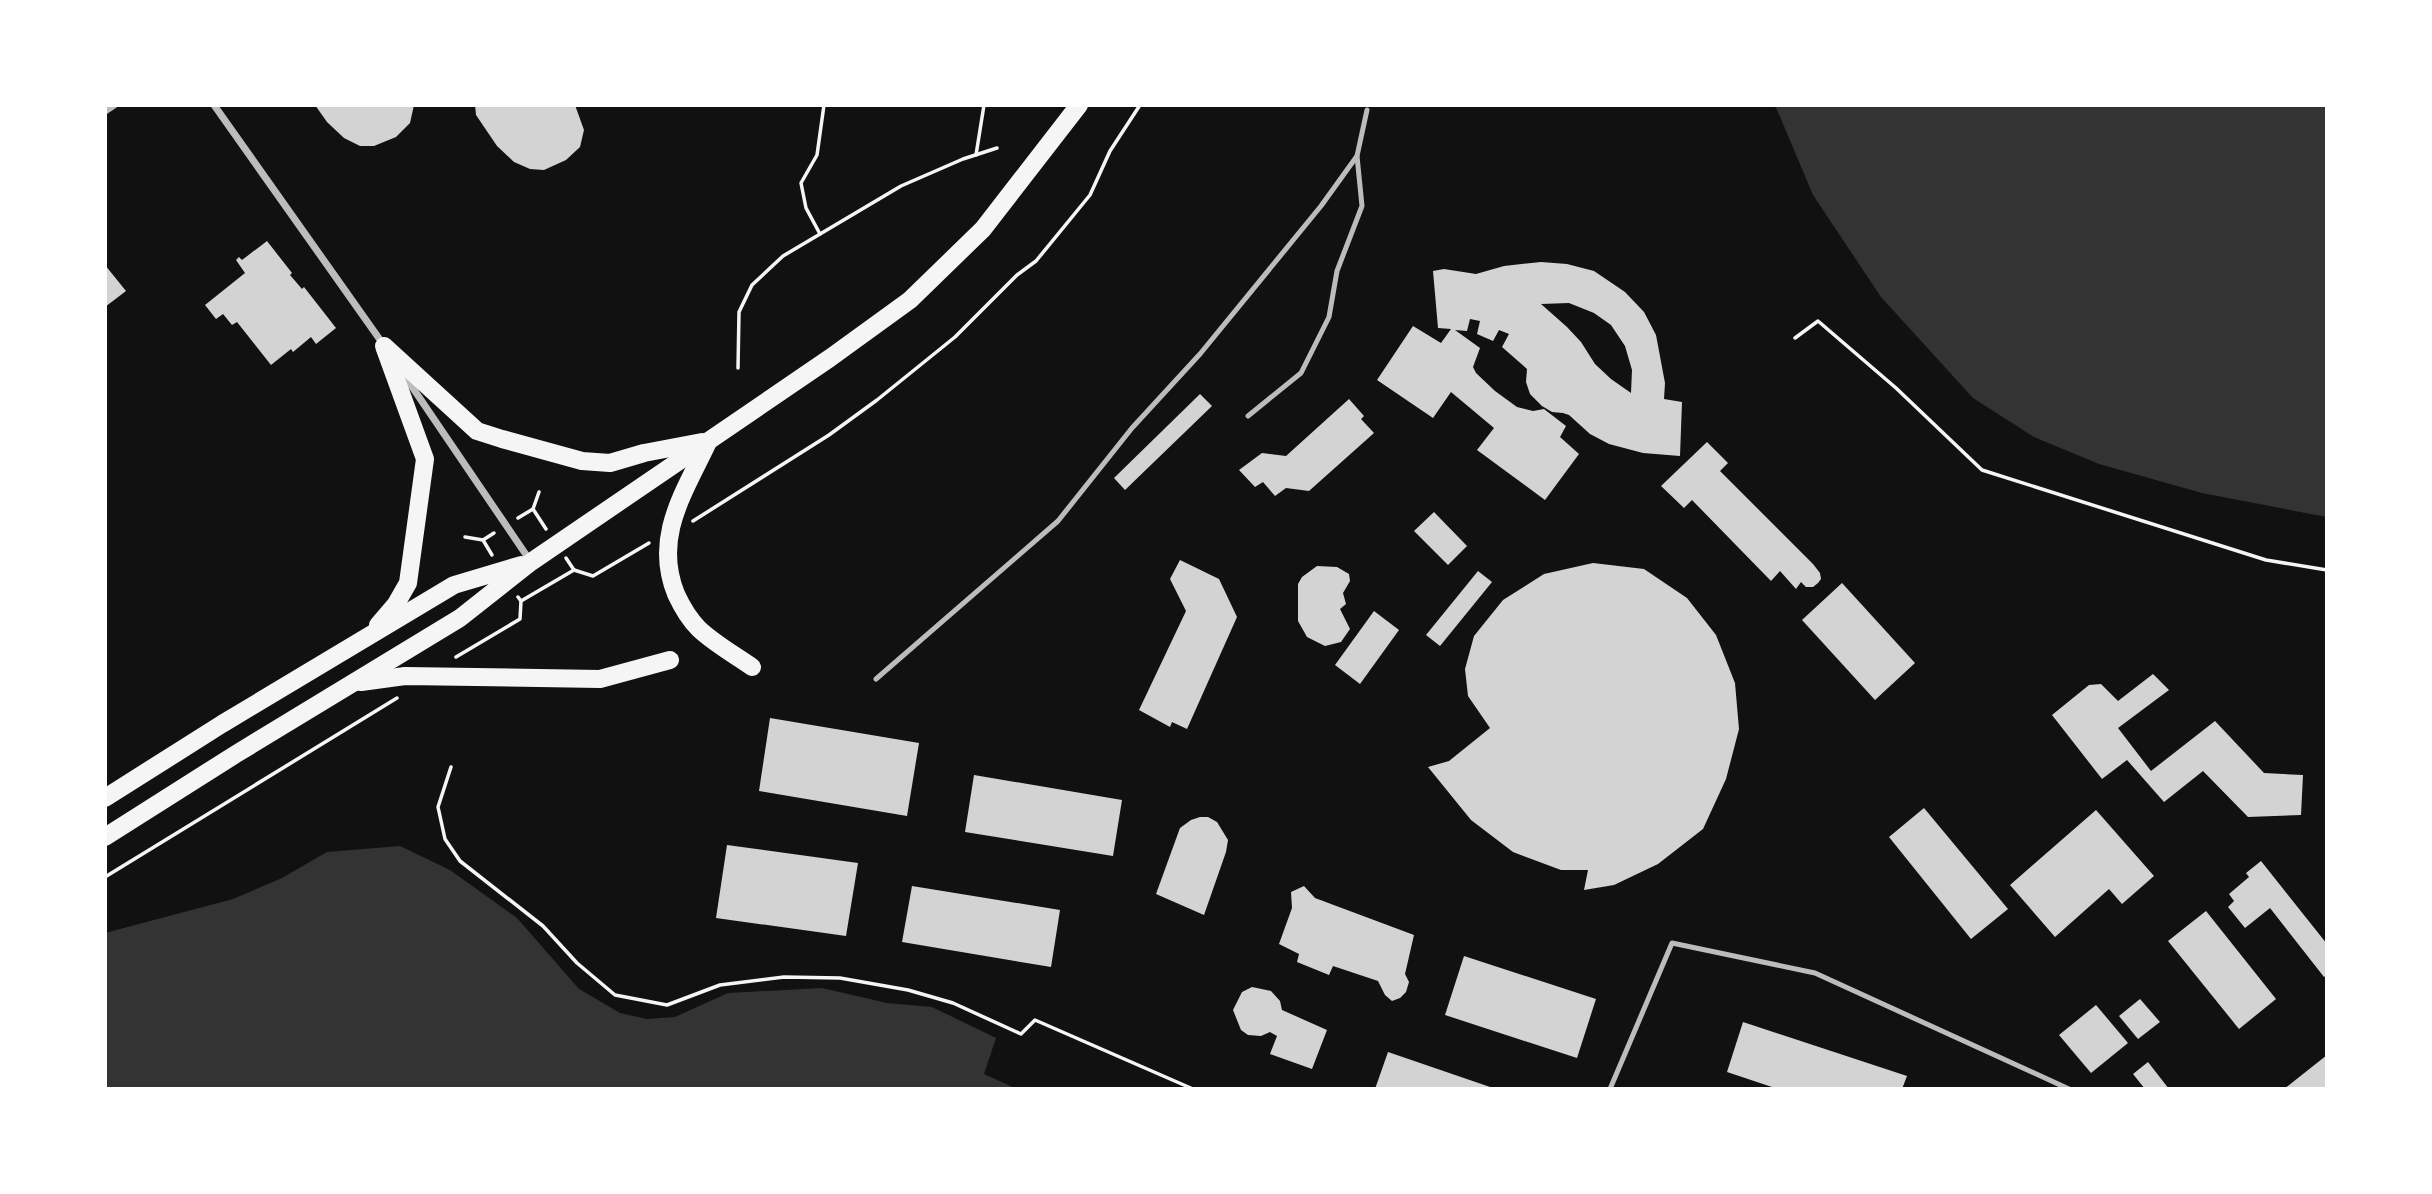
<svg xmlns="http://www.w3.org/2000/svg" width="2432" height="1194" font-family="Arial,sans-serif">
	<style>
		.water { fill: #333 }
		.building { fill: #d3d3d3; fill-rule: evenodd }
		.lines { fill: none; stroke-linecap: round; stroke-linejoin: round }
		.path { stroke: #f5f5f5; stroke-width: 3.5 }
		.service { stroke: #bcbcbc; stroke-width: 5 }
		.minor { stroke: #bcbcbc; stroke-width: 7 }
		.primary { stroke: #f5f5f5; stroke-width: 18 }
	</style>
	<rect width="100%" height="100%" fill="#111"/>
	<!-- water -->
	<g class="water">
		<polygon points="1775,105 2327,105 2327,517 2202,493 2099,464 2034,437 1973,398 1881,297 1813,195"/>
		<polygon points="400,846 450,870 517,918 579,989 620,1013 647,1019 675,1017 728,993 822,988 887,1003 932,1007 996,1038 984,1074 1017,1089 105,1089 105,933 233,899 282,878 327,852"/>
	</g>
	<!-- building -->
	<g class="building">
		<polygon points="315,105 414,105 410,123 396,137 374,146 360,146 344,138 327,122"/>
		<polygon points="475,105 575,105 584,130 580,147 566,160 544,170 530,169 514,162 497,146 476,115"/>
		<polygon points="267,241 292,273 290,275 302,289 304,287 336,328 316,344 311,337 293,352 291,349 271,365 237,322 232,325 223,314 216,319 205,305 245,273 236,260 239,257 242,260"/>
		<path d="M1541,262l26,2 27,7 31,21 19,20 12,23 9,48 -1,16 18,3 -2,54 -37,-3 -34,-9 -19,-10 -21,-19 -6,-2 -11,-1 -10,-6 -12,-12 -4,-12 1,-13 -25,-22 7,-13 -10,-4 -6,11 -16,-7 3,-13 -10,-2 -3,12 -12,-1 25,18 -7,19 3,6 19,18 22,16 16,4 11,-2 22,17 -6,11 19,17 -34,46 -68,-50 17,-22 -43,-36 -18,26 -56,-38 36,-54 28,17 10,-14 -13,-1 -5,-57 11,-2 32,5 28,-8zM1569,303l25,10 17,12 14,21 7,24 -1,23 -20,-14 -16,-15 -14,-22 -14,-15 -26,-23z"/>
		<polygon points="105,265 126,291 105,307"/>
		<polygon points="1200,394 1212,406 1125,490 1114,478"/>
		<polygon points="1349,399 1364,416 1361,419 1374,433 1309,491 1286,488 1275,496 1263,482 1255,487 1239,470 1262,453 1286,456"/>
		<polygon points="1707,442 1728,463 1720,471 1813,564 1820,573 1821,579 1818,583 1813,587 1806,587 1801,582 1796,589 1780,571 1771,581 1692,500 1684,508 1661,486"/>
		<polygon points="1434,512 1467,546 1448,565 1414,531"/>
		<polygon points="1180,560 1219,579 1237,617 1187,729 1172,722 1170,727 1139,710 1186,611 1170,579"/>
		<polygon points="1593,563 1644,569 1687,598 1716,635 1735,683 1739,729 1726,779 1703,829 1658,864 1614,885 1584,890 1588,870 1561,870 1513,852 1471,820 1428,767 1449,761 1490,728 1468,696 1465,669 1474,636 1503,600 1544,574"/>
		<polygon points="1317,566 1337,567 1349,574 1350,581 1343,593 1346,604 1340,609 1350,629 1341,642 1325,646 1307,637 1298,621 1298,584 1302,577"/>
		<polygon points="1478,571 1492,582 1440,646 1426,635"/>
		<polygon points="1842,583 1915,663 1875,700 1802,620"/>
		<polygon points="1374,611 1399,630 1360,684 1335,665"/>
		<polygon points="2153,674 2169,690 2118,728 2151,771 2215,721 2264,773 2303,775 2301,815 2248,817 2203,771 2164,802 2127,760 2102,779 2052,715 2089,685 2101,684 2118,701"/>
		<polygon points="770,718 919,743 907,816 759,791"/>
		<polygon points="974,775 1122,800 1113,856 965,832"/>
		<polygon points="1924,808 2008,909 1971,939 1889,837"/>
		<polygon points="2096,810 2154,876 2122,904 2109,889 2055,937 2010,885"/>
		<polygon points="1200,817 1208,817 1217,822 1228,840 1226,852 1204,915 1156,894 1180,828 1191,820"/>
		<polygon points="727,845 858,863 846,936 716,918"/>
		<polygon points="2261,861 2327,944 2327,975 2324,977 2270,908 2245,928 2228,907 2234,901 2229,894 2249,877 2246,873"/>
		<polygon points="912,886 1060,910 1051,967 902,942"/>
		<polygon points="1304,886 1315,898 1414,935 1405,974 1409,982 1406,992 1400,998 1392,1001 1385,995 1378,981 1333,966 1329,975 1297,962 1299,954 1279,944 1292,908 1291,892"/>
		<polygon points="2206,911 2276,999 2239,1029 2168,941"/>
		<polygon points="1464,956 1596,999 1577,1058 1445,1015"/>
		<polygon points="1252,987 1271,991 1280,1001 1282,1010 1327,1030 1312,1069 1270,1054 1277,1036 1270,1032 1261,1036 1248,1035 1241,1030 1233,1010 1242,992"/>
		<polygon points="2140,999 2160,1022 2138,1039 2119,1016"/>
		<polygon points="2096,1005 2128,1043 2091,1073 2059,1035"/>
		<polygon points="1743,1022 1907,1076 1902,1089 1778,1089 1727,1072"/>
		<polygon points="1388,1052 1496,1089 1375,1089"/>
		<polygon points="2327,1055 2327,1089 2284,1089"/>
		<polygon points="2148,1062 2169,1089 2145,1089 2133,1074"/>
	</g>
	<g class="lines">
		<!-- path -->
		<g class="path">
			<polyline points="976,155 984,105"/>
			<polyline points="820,234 806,208 801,183 817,155 824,105"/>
			<polyline points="1795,338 1818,321 1896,388 1982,470 2266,560 2327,570"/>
			<polyline points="738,368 739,312 752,285 783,256 901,186 963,159 997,148"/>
			<polyline points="533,509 539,492"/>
			<polyline points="518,518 533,509 546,529"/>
			<polyline points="693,521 829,435 877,400 955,337 1017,275 1036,261 1090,195 1110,151 1140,105"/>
			<polyline points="465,537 483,540"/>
			<polyline points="492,555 483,540 494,533"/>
			<polyline points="574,570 593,576 649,543"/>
			<polyline points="521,601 574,570 566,558"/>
			<polyline points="456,657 520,619 521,601 518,597"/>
			<polyline points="451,767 438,807 445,839 460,861 543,926 577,963 615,995 667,1005 720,985 784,977 840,978 908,990 953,1003 1021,1034 1035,1020 1193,1089"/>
			<polyline points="105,877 397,698"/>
		</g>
		<!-- service -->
		<g class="service">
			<polyline points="1248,416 1301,373 1329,317 1337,271 1362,206 1357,156"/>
			<polyline points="876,679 1058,521 1132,428 1200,354 1321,206 1357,156 1367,110"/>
			<polyline points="1610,1089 1672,943 1815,973 2069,1089"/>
		</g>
		<!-- minor -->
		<g class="minor">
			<polyline points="214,105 383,344"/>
			<polyline points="105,111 114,105"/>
			<polyline points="402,372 531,562"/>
		</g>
		<!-- primary -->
		<g class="primary">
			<polyline points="384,346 477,431 502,439 582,461 610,463 644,453 702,442"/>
			<path d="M708,442c-24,51 -55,95 -32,152 6,13 13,25 23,35 16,15 36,26 53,38"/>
			<polyline points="378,625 396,604 408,583 425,459 385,349"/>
			<polyline points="361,682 405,676 600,679 670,660"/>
			<polyline points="105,798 222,724 454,585 521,565"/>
			<polyline points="105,837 236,754 460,618 531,562 830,358 910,300 983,229 1079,105"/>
		</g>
	</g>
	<!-- border -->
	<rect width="2432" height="1194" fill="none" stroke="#ffffff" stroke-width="214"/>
</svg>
